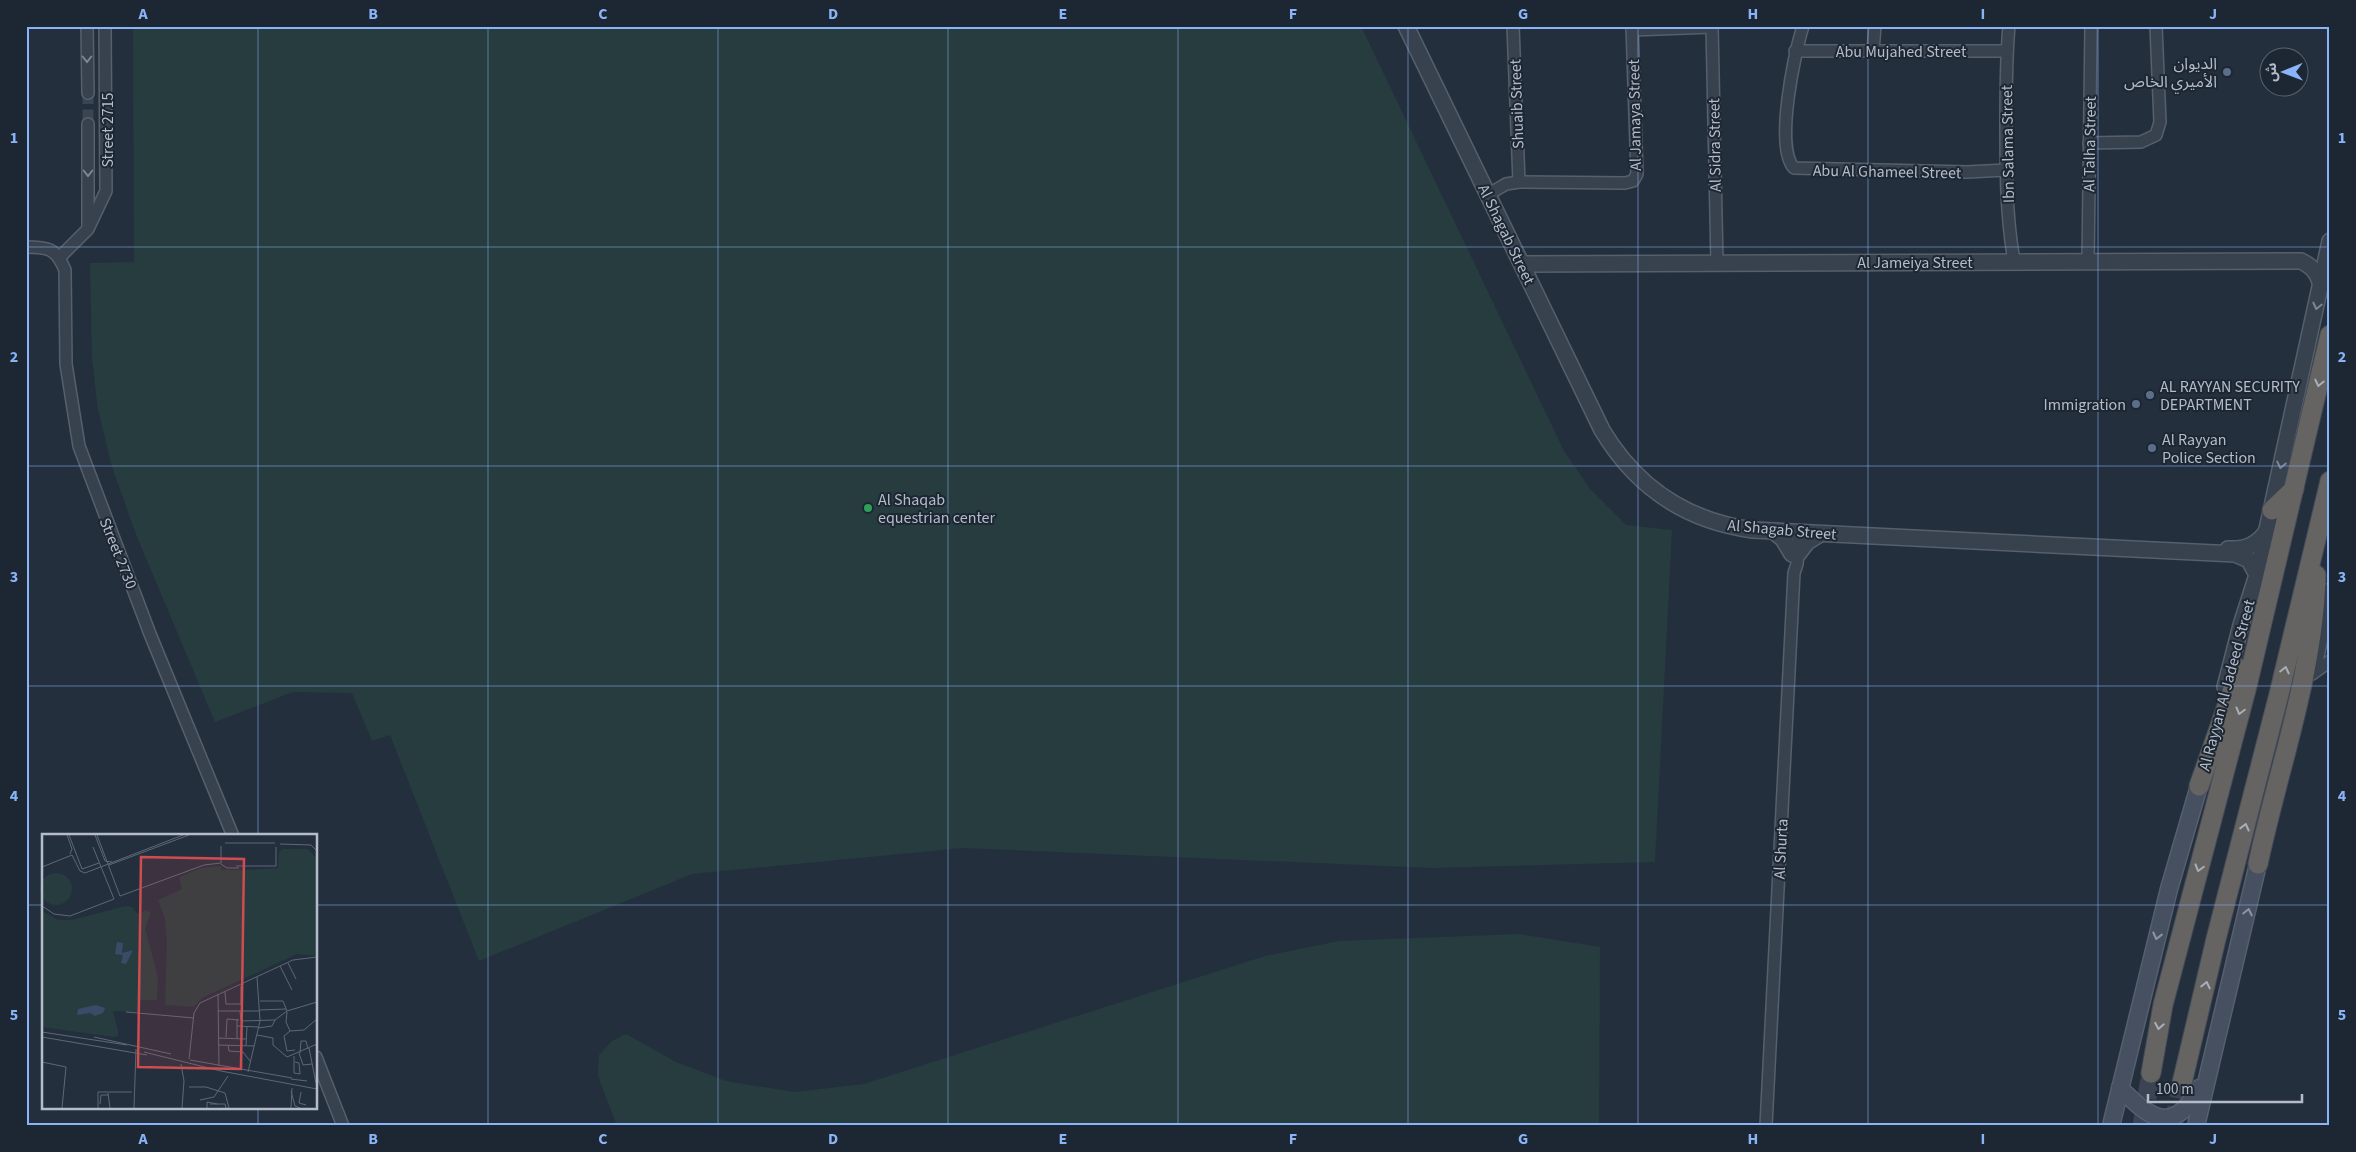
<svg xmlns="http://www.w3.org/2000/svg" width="2356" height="1152" font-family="'Source Sans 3','Noto Sans Arabic',sans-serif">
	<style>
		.grass { fill: #263c3f }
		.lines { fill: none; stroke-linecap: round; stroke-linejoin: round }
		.minor-tunnel { stroke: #3a4453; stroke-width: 11; stroke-dasharray: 11 5.5; stroke-linecap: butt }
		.trunk-tunnel { stroke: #3a4453; stroke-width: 19; stroke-dasharray: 19 9; stroke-linecap: butt }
		.minor-casing { stroke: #565f6c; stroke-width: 14 }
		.tertiary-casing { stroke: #565f6c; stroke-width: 18 }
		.secondary-casing { stroke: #565f6c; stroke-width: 19 }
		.trunk-casing { stroke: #434c59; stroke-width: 21 }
		.minor { stroke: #38414e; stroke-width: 11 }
		.tertiary { stroke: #38414e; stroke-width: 15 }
		.secondary { stroke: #465061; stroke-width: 16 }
		.trunk { stroke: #656462; stroke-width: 19 }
		.oneway { stroke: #7c8592 }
		.oneway2 { stroke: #a8afba }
		.oneway3 { stroke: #8e96a5 }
		.grid { fill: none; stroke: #8ab4f8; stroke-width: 1; stroke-opacity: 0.55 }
		.service-dot { fill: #5c6f8a; stroke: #1d2633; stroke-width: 2 }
		.leisure-dot { fill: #2e9e5b; stroke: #1d2633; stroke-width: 2 }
		.labels { text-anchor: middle; stroke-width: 4; stroke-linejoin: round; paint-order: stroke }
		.street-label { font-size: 16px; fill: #b4bcc9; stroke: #1d2633 }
		.poi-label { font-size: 16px; fill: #b4bcc9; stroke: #1d2633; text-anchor: start }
		.inset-road { fill: none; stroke: #5e6776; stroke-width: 1 }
		.view { fill: #ce4d50; fill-opacity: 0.15; stroke: #ce4d50; stroke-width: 2.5 }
		.inset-edge { fill: none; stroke: #b4bcc9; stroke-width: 2.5 }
		.neatline { fill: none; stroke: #8ab4f8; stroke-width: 2 }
		.grid-label { font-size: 16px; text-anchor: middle; font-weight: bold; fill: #8ab4f8 }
	</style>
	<rect width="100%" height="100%" fill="#242f3e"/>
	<!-- grass -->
	<g class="grass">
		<polygon points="133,26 1361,26 1564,451 1591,490 1626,525 1672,530 1655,862 1432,868 963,848 692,874 479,961 390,735 372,741 352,693 293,692 215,722 137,537 112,467 98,410 92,359 90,263 134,262"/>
		<polygon points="1519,934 1600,947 1599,1126 617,1126 598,1076 599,1055 612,1041 626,1034 676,1062 726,1081 794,1092 864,1084 1265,956 1339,941"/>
	</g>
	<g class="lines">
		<!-- minor-tunnel -->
		<polyline class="minor-tunnel" points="88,93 88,124"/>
		<!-- trunk-tunnel -->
		<g class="trunk-tunnel">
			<polyline points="2142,1126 2151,1073"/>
			<polyline points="2173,1126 2182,1083"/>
		</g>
		<!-- minor casing -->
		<g class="minor-casing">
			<g id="minor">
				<polyline points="87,26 88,93"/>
				<polyline points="1513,26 1519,182"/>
				<polyline points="1712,26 1717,263"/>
				<path d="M1803,26c-8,26 -29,121 -9,142l173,4 39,-2"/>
				<path d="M2009,26c-3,32 -3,64 -3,97 0,46 0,93 8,138"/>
				<polyline points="1632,30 1712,27"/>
				<polyline points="1795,51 2006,51"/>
				<polyline points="1873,51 1875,26"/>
				<polyline points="2089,143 2141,142 2156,135 2160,122 2156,26"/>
				<polyline points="1494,191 1506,184 1519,182 1625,183 1633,181 1637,174 1632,26"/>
				<polyline points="88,227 88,124"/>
				<path d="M26,247c22,0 30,1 39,23l1,94 13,82 71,188 83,202"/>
				<polyline points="60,257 88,229 106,191 105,26"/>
				<polyline points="2088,261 2091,26"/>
				<polyline points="2312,674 2330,661"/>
				<polyline points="316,1057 343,1126"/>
				<polyline points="1766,1126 1794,573 1797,564 1799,533"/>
			</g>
		</g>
		<!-- tertiary casing -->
		<g class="tertiary-casing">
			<g id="tertiary">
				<path d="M1406,26l196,404c34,57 84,91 151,100l482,24 14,6 8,15"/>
				<path d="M1522,264l779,-3c12,6 17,12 20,25"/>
				<polyline points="1773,531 1783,539 1792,554"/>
				<path d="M2228,549c18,1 30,-4 40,-20"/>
				<polyline points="1798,554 1807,542 1820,534"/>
				<polyline points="2315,661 2330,591"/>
				<polyline points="2225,687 2241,625 2257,575 2330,241"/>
			</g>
		</g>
		<!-- secondary casing -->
		<g class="secondary-casing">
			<g id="secondary">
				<path d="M2120,1088c31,32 54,47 79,0"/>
				<polyline points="2111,1126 2169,889 2199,786"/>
				<polyline points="2196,1126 2258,864"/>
			</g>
		</g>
		<!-- trunk casing -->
		<g class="trunk-casing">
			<g id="trunk">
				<polyline points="2272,510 2294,489"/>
				<polyline points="2199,786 2240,669"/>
				<path d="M2258,864c20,-95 56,-191 58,-289"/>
				<polyline points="2151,1073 2163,1005 2247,686 2330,335"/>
				<polyline points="2182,1083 2216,939 2279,694 2330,481"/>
			</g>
		</g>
		<!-- minor -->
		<use href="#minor" class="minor"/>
		<!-- tertiary -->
		<use href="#tertiary" class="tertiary"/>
		<!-- secondary -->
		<use href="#secondary" class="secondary"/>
		<!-- trunk -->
		<use href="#trunk" class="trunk"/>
	</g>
	<!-- one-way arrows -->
	<defs><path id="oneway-chevron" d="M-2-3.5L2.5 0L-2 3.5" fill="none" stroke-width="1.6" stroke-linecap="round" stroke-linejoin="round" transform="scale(1.25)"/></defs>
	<g class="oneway">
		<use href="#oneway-chevron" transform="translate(87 59) rotate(90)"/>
		<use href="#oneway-chevron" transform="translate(88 173) rotate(90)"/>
		<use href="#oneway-chevron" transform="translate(2317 306) rotate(103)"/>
		<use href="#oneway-chevron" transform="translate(2281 465) rotate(102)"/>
	</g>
	<g class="oneway2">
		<use href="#oneway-chevron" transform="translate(2319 383) rotate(103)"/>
		<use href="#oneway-chevron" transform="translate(2285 670) rotate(-77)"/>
		<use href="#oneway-chevron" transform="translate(2240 711) rotate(105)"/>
		<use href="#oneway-chevron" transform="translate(2245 827) rotate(-76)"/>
		<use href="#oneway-chevron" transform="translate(2199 868) rotate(106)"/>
		<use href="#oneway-chevron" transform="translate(2206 985) rotate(-77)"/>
		<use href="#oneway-chevron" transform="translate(2159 1026) rotate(100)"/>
	</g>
	<g class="oneway3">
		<use href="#oneway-chevron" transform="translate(2248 912) rotate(-77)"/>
		<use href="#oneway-chevron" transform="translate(2157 936) rotate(104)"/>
	</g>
	<!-- grid -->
	<path class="grid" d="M258,26v810M488,26v1100M718,26v1100M948,26v1100M1178,26v1100M1408,26v1100M1638,26v1100M1868,26v1100M2098,26v1100M26,247h2304M26,466h2304M26,686h2304M26,905h18M316,905h2014M258,1108v18"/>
	<!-- markers -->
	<g class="service-dot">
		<circle cx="2227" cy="72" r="5"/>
		<circle cx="2150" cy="395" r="5"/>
		<circle cx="2136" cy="404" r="5"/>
		<circle cx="2152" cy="448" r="5"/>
	</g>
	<circle class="leisure-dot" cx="868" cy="508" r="5"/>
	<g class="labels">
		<!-- street labels -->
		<g class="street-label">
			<text x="1901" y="57">Abu Mujahed Street</text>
			<text transform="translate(1516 104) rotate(-92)" y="6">Shuaib Street</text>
			<text transform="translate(1634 115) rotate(-91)" y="6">Al Jamaya Street</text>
			<text transform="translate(107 130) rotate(-90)" y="6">Street 2715</text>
			<text transform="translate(2007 144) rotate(-91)" y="6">Ibn Salama Street</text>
			<text transform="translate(2089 144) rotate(-89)" y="6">Al Talha Street</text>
			<text transform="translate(1714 145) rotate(-91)" y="6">Al Sidra Street</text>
			<text transform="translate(1887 171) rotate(1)" y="6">Abu Al Ghameel Street</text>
			<text transform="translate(1507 234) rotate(64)" y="6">Al Shagab Street</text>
			<text x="1915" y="268">Al Jameiya Street</text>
			<text transform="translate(1782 529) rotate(5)" y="6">Al Shagab Street</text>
			<text transform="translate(119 553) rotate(68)" y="6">Street 2730</text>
			<text transform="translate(2226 685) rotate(-75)" y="6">Al Rayyan Al Jadeed Street</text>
			<text transform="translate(1780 849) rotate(-87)" y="6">Al Shurta</text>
		</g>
		<!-- poi labels -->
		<g class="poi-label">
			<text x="2217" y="69" text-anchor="end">الديوان<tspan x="2217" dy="18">الأميري الخاص</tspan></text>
			<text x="2160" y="392">AL RAYYAN SECURITY<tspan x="2160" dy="18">DEPARTMENT</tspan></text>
			<text x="2126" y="410" text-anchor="end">Immigration</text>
			<text x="2162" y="445">Al Rayyan<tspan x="2162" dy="18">Police Section</tspan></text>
			<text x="878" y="505">Al Shaqab<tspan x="878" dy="18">equestrian center</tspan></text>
		</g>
	</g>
	<!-- overview -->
	<g transform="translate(42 834)">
		<rect width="275" height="275" fill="#242f3e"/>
		<path d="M241,15h25l9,10v97l-20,-2 -95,44 -8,9 -29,-2 2,-62 -2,-24 -7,-19 24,-11 -3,-12 23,-9 19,-2v4h26l31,-2 1,-16zM-2 55a16 16 0 1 1 32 0a16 16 0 1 1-32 0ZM83,72l7,1 5,6 10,-3 4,3 -6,15 13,49 -1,23h-17l-1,12 -26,-1 5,20v5l-4,1 -72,-10v-116l16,9h14z" fill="#263c3f"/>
		<path d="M75,108l6,1 -1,10 11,-3 -7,14 -5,-1 2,-8 -8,-1zM54,171l9,3 -2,5 -8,3 -5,-3 -13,2 1,-6z" fill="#394c67"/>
		<path class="inset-road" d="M25,1l5,14 -2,5M27,1l13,34 17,-6M53,1l10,26 7,1M55,1l23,61M183,9h50M238,10l31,1 6,6M179,12v17M51,13l21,52M179,30l6,4h12M67,31l80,-30M194,32h40v-19M0,33l30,-12 8,16 5,2 98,-38M78,62l84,-31 17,-2M0,72l12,8 16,2 44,-17M246,129l8,16M238,132l12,24M183,158l1,12h15v-18M176,160l1,72M218,167h23l4,10M217,176l27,-1M176,177h41M198,177l1,10 34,-1 12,-9 30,-9M84,178l68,6M245,178l-1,10 4,9M195,192l21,1M216,194l14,-2 3,-6M0,198l85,13M215,201l16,3v7l14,12 30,-13M0,203l105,18M52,203l77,17M184,203l1,-18 12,1M176,204l28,1M195,204v-19M176,211l36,1M186,211l1,6 14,1 7,9M204,211l1,-18M267,214l7,35M253,216l-8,1 -3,-15 6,-5 14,-1 13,-11M102,218l77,19 96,18M257,219l4,12 9,-1M258,219l1,-12h5l2,8M252,222v17l6,1 -1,-11 -4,-1M147,225l5,-46 6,-10 93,-43 24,-3M148,226l102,18M0,228l24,5 -4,41M139,230l3,17 -2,27M206,238l12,-51 -3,-44M249,245l16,2M147,253h17l19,6 4,15M249,257l4,15 5,2M259,258l-2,11 7,2M66,259l2,15M158,266l14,-3 14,-21M58,270l1,-9h7M168,270h15l1,4M56,274v-16h34M92,274l2,-59M165,274v-6l10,2M249,274l1,-20"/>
		<path class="view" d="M99,23l103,2 -3,210 -103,-2z"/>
		<rect width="275" height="275" class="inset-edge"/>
	</g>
	<!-- border -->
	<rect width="2356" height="1152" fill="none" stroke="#1d2633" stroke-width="55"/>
	<!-- north arrow -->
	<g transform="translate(2284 72) rotate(269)"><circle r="24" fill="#1d2633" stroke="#59626f"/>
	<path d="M0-4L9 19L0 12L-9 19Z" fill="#8ab4f8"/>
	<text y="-8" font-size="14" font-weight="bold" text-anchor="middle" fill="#b4bcc9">ش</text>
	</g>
	<!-- scale -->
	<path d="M2148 1094v8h154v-8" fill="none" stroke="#b4bcc9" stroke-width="2.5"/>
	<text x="2156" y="1094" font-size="15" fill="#b4bcc9" stroke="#1d2633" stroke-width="4" paint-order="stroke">100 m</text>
	<rect x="28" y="28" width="2300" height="1096" class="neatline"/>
	<g class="grid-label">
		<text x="143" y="19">A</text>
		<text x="373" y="19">B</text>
		<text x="603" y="19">C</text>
		<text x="833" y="19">D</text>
		<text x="1063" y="19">E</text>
		<text x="1293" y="19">F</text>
		<text x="1523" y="19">G</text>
		<text x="1753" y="19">H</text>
		<text x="1983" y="19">I</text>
		<text x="2213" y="19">J</text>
		<text x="14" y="143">1</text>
		<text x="2342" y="143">1</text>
		<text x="14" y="362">2</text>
		<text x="2342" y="362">2</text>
		<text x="14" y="582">3</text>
		<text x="2342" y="582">3</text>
		<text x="14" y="801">4</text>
		<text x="2342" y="801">4</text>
		<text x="14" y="1020">5</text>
		<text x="2342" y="1020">5</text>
		<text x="143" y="1144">A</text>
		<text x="373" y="1144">B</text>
		<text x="603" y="1144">C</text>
		<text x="833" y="1144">D</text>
		<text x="1063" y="1144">E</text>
		<text x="1293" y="1144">F</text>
		<text x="1523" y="1144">G</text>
		<text x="1753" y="1144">H</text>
		<text x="1983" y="1144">I</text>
		<text x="2213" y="1144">J</text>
	</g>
</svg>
